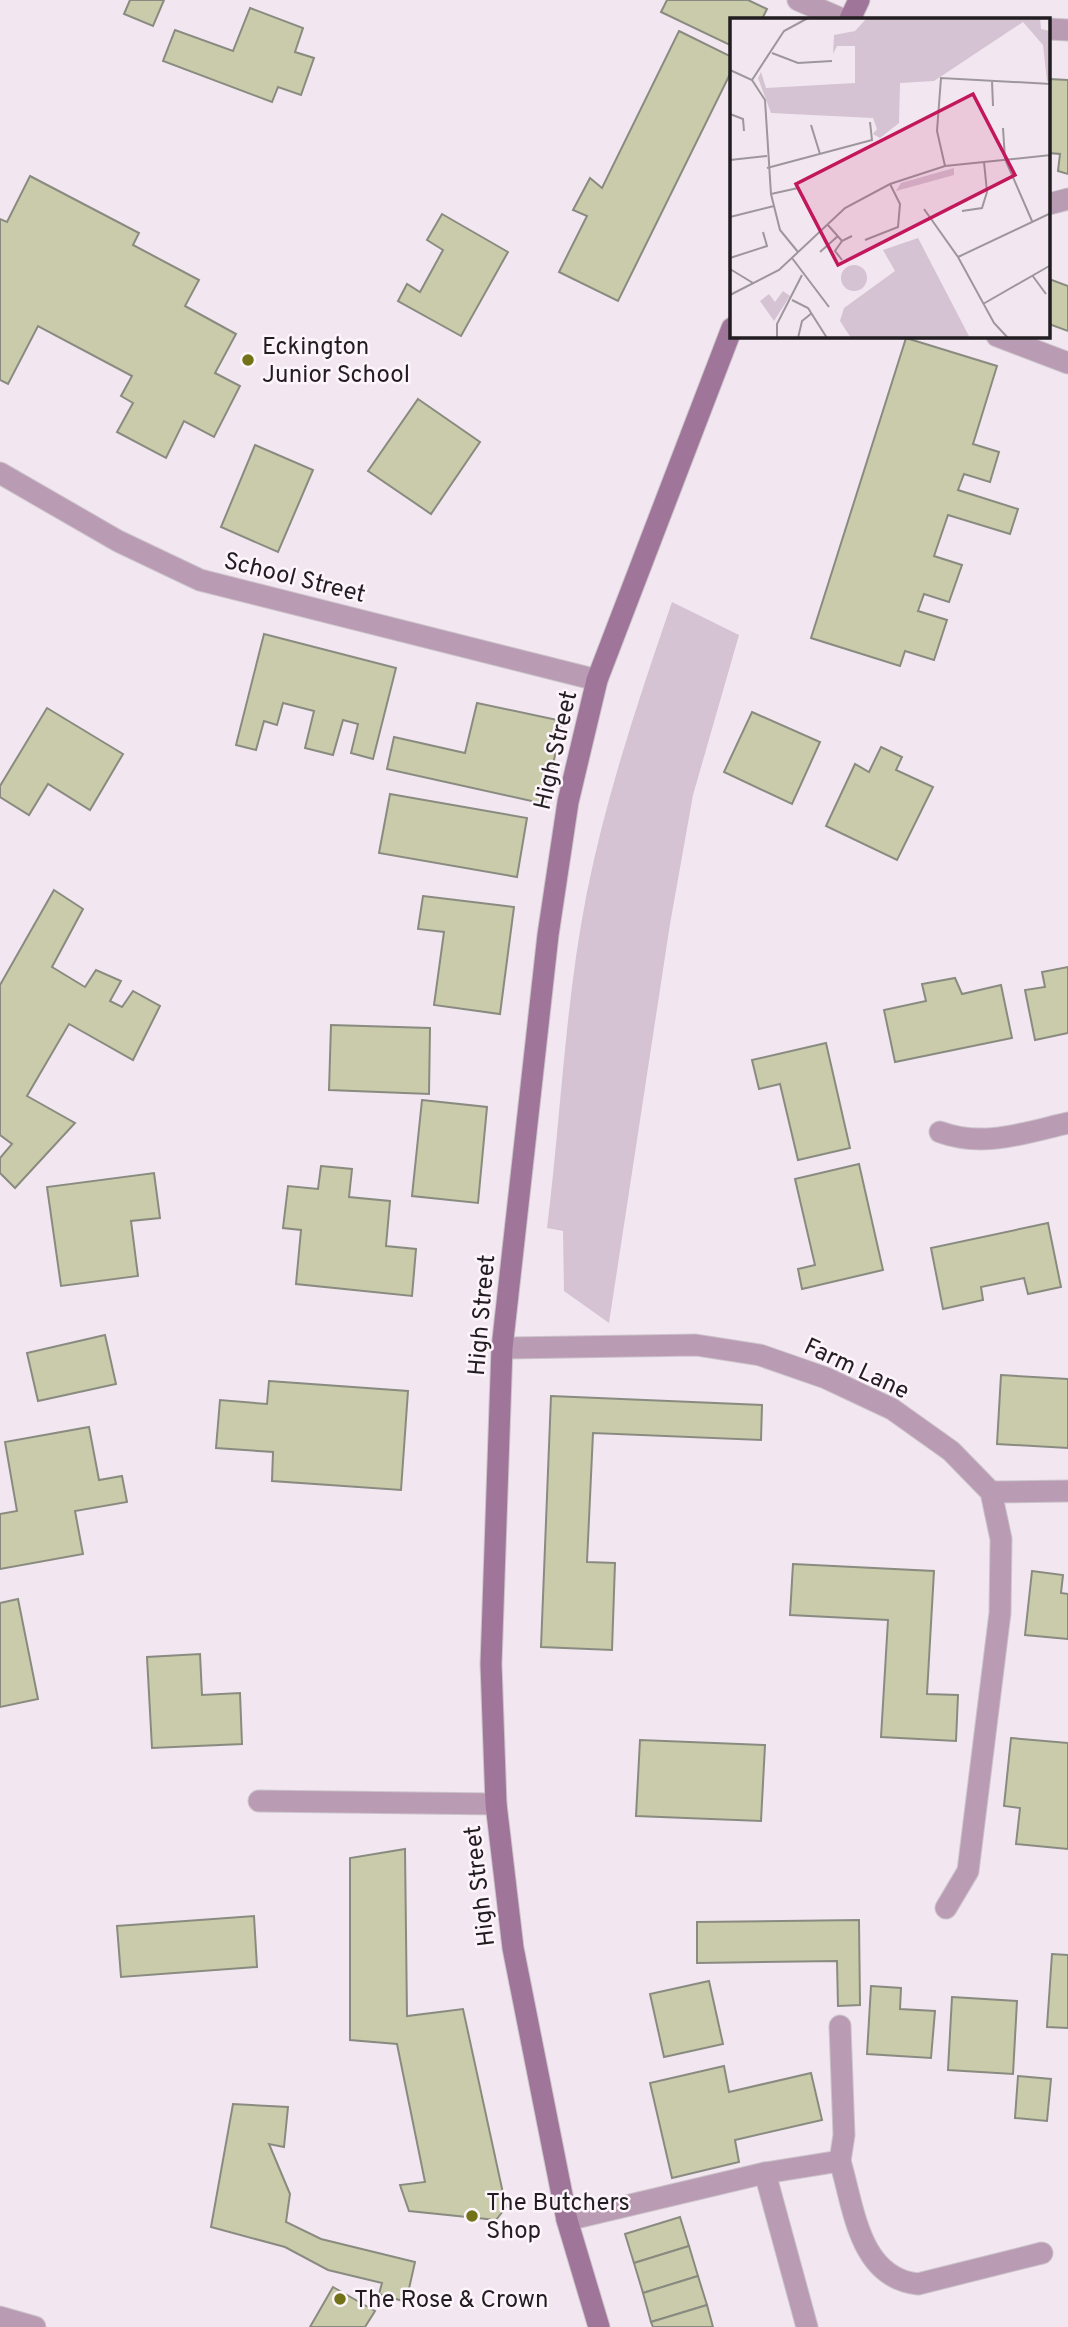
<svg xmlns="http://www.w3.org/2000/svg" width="1068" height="2327" font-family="Overpass,sans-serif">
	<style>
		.green { fill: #d5c2d2 }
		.building { fill: #c9cbaa; stroke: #8a8b80; stroke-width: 2 }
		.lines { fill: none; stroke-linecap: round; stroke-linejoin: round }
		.lane-casing { stroke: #ccc3cb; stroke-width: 23 }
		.street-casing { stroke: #ccc3cb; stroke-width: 23 }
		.secondary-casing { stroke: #ccc3cb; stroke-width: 23 }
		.lane { stroke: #b99cb4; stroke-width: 21 }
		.street { stroke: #b99cb4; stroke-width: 21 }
		.secondary { stroke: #9f7699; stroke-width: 21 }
		.poi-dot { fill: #727319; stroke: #fef5fc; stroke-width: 2.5 }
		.labels { text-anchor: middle; stroke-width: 5; stroke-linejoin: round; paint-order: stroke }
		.poi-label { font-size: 24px; fill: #211d20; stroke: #fef5fc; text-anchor: start }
		.street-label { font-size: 24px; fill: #211d20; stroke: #fef5fc }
		.inset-road { fill: none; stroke: #9e969d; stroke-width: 2 }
		.view { fill: #c2185b; fill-opacity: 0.15; stroke: #c2185b; stroke-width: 3.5 }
		.inset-edge { fill: none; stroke: #211d20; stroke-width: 3.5 }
	</style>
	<rect width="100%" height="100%" fill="#f2e7f0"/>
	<!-- green -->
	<path class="green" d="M672,602l67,33 -46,160 -23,129 -61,399 -45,-32 -1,-60 -16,-3c14,-112 18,-225 40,-336 20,-99 52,-194 85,-290z"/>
	<!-- building -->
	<g class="building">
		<polygon points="130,0 164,0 153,26 124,14"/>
		<polygon points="667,0 748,0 767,9 762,19 732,19 732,46 661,12"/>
		<polygon points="250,8 303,28 295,52 314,58 301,95 278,87 272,102 163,61 175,30 233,51"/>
		<polygon points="679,31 732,57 732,70 618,301 559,272 587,216 573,210 590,178 602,188"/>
		<polygon points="1049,79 1068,80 1068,174 1058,171 1060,154 1049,153"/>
		<polygon points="30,176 139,233 133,245 199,280 185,306 236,334 215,373 240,386 214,437 184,421 166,458 117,432 133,403 121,396 132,376 38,326 8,384 0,380 0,219 7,222"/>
		<polygon points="442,214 508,252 461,336 398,301 407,284 420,292 443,250 427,240"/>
		<polygon points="1049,279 1068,286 1068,331 1049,324"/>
		<polygon points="906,338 997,366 973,444 999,452 990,482 964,474 958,490 1018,509 1010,534 948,515 934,556 962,565 949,602 924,594 918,611 947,620 934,660 905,651 900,666 811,638"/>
		<polygon points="418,399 480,442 431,514 368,471"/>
		<polygon points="255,445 313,470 278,552 221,527"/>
		<polygon points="264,634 396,668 373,759 351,753 358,724 343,720 333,755 305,748 314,711 283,703 277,725 264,721 256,750 236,745"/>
		<polygon points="477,703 562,721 545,804 387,769 394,737 465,753"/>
		<polygon points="47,708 123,754 90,810 48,784 29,815 0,797 0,786"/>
		<polygon points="752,712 820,742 792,804 724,772"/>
		<polygon points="881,747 902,757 896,770 933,787 897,860 826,826 855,764 869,772"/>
		<polygon points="390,794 527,818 517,877 379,853"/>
		<polygon points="54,890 83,909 52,967 85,987 96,970 121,981 110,1001 122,1007 133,991 160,1006 133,1060 69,1024 27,1096 75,1123 15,1188 0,1173 0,1158 12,1144 0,1135 0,985"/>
		<polygon points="423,896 514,907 500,1014 434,1005 444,932 418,929"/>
		<polygon points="1068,967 1068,1033 1035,1040 1025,990 1045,987 1042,972"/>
		<polygon points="955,978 962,994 1001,985 1012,1038 895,1062 884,1010 926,1001 922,984"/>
		<polygon points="331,1025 430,1028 429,1094 329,1090"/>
		<polygon points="826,1043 850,1148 798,1160 780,1084 759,1089 752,1060"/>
		<polygon points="422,1100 487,1107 478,1203 412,1196"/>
		<polygon points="859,1164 883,1270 802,1289 798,1269 815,1265 795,1179"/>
		<polygon points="321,1166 352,1169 349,1197 390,1201 386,1246 416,1249 412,1296 296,1284 301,1230 283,1228 288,1186 318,1189"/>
		<polygon points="154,1173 160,1218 131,1221 138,1276 61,1286 47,1187"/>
		<polygon points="1048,1223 1061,1287 1028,1294 1024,1278 981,1287 983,1300 943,1309 931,1248"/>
		<polygon points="105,1335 116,1384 38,1401 27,1353"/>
		<polygon points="1001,1375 1068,1379 1068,1448 997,1444"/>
		<polygon points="269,1381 408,1391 401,1490 272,1481 273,1452 216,1448 220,1400 267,1404"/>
		<polygon points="551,1396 762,1405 761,1440 593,1433 587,1562 615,1563 612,1650 541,1647"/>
		<polygon points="89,1427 99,1480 122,1476 127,1502 75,1511 83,1554 0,1569 0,1514 17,1511 5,1442"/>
		<polygon points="793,1564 934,1571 927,1694 958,1695 956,1741 881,1737 888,1620 790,1615"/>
		<polygon points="1032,1571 1063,1575 1061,1593 1068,1594 1068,1639 1025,1635"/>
		<polygon points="18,1599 38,1699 0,1707 0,1603"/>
		<polygon points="200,1654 202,1695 240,1693 242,1744 152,1748 147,1657"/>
		<polygon points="1011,1738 1068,1743 1068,1849 1016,1844 1020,1808 1004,1806"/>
		<polygon points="640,1740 765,1745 761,1821 636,1816"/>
		<polygon points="405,1849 407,2016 463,2009 506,2207 496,2220 409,2211 400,2185 425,2182 397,2044 350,2040 350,1858"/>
		<polygon points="254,1916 257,1967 121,1977 117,1926"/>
		<polygon points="859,1920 860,2005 838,2006 837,1961 697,1963 697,1922"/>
		<polygon points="1052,1954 1068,1955 1068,2028 1047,2027"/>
		<polygon points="709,1981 723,2044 664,2057 650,1994"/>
		<polygon points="871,1986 901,1988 900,2009 935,2011 931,2058 867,2054"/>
		<polygon points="952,1997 1017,2001 1013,2074 948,2070"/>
		<polygon points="724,2066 729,2092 811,2073 822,2120 735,2140 739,2162 672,2178 650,2083"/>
		<polygon points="1018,2076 1051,2079 1047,2121 1015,2118"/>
		<polygon points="233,2104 288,2107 284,2147 269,2144 290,2194 286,2222 321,2239 415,2262 406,2302 379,2294 382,2283 328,2270 285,2247 211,2227"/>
		<polygon points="680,2217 689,2246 634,2263 625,2234"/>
		<polygon points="689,2246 698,2276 643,2293 634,2263"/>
		<polygon points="698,2276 707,2305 651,2322 643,2293"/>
		<polygon points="333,2287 375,2311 365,2327 310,2327"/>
		<polygon points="707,2305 713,2327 653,2327 651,2322"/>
	</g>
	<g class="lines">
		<!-- lane casing -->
		<g class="lane-casing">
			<g id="lane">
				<polyline points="1049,204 1068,199"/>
				<polyline points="997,336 1068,363"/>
				<polyline points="259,1801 496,1804"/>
				<path d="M840,2161c14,47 19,117 78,123l124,-31"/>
				<polyline points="765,2173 807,2327"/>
				<polyline points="567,2220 765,2173 840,2161 844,2135 840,2026"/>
				<polyline points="0,2317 35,2327"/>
			</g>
		</g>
		<!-- street casing -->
		<g class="street-casing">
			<g id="street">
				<polyline points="798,0 842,19"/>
				<polyline points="1049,29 1068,30"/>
				<polyline points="0,473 118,541 200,580 597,680"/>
				<path d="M940,1132c43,16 84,1 128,-9"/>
				<polyline points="502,1348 696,1345 760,1355 826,1378 892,1409 951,1451 991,1492 1001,1539 1000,1613 968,1871 946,1908"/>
				<polyline points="991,1492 1068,1491"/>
			</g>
		</g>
		<!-- secondary casing -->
		<g class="secondary-casing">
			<g id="secondary">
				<polyline points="850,19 859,0"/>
				<polyline points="599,2327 567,2220 513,1948 496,1804 491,1664 502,1348 548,935 568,802 597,680 732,328"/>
			</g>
		</g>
		<!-- lane -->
		<use href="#lane" class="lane"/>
		<!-- street -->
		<use href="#street" class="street"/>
		<!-- secondary -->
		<use href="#secondary" class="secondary"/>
	</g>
	<!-- markers -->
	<g class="poi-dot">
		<circle cx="248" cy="360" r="7"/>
		<circle cx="472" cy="2216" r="7"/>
		<circle cx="340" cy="2299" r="7"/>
	</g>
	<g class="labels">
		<!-- poi labels -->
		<g class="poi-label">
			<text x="262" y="354">Eckington<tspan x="262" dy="28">Junior School</tspan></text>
			<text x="486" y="2210">The Butchers<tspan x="486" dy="28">Shop</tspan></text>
			<text x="354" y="2307">The Rose &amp; Crown</text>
		</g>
		<!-- street labels -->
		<g class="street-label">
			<text transform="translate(295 577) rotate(14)" y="8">School Street</text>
			<text transform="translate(555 750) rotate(-77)" y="8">High Street</text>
			<text transform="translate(481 1315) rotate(-85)" y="8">High Street</text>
			<text transform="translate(857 1368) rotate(25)" y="8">Farm Lane</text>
			<text transform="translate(479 1886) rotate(-97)" y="8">High Street</text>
		</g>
	</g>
	<!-- overview -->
	<g transform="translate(730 18)">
		<rect width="320" height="320" fill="#f2e7f0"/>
		<path d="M137,0h173l1,11 9,2v50h-3l-4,-36 -20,-23 -89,59 -34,2 -1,40 -19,15 -7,-4 4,-5 -4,-11 -102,-5 -13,-35 3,-6 5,16 89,-5v-37h-18l-4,8 1,-19 21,-4zM224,150v7l-58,16 5,-8zM188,220l52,100h-119l-11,-17 4,-13 51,-37 -12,-21zM111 260a13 13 0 1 1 26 0a13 13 0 1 1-26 0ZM53,273l7,5 -16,25 -14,-20 9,-7 6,8z" fill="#d5c2d2"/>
		<path class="inset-road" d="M42,35l26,10 34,-2M0,52l22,10 13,20 6,94 9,36 18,22M22,62l32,-49 24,-13M262,63l1,25M0,96l13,5 1,12M81,107l9,29M273,110l2,31 27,62M0,142l37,-4M215,148l-8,-35 4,-53 110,6M37,150l105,-28 -2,-18M41,176l27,-6M194,191l34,48 36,66 14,15M232,193l20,-3 5,-16 -3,-30M0,199l44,-11M97,206l15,17 10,-5M135,222l33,-13 2,-23 -10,-20M112,223l-7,10 7,9M90,234l18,-16M228,239l93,-44M0,240l37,-12 -4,-14M62,240l37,49M0,251l23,14M302,257l14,19M0,277l49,-25 66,-62 45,-24 55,-18 106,-11M62,282l16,8 19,30M253,286l68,-39M47,320v-14l25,-49M68,320l4,-17 10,-8"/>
		<path class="view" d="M243,76l42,81 -177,90 -42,-81z"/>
		<rect width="320" height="320" class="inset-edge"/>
	</g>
</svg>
